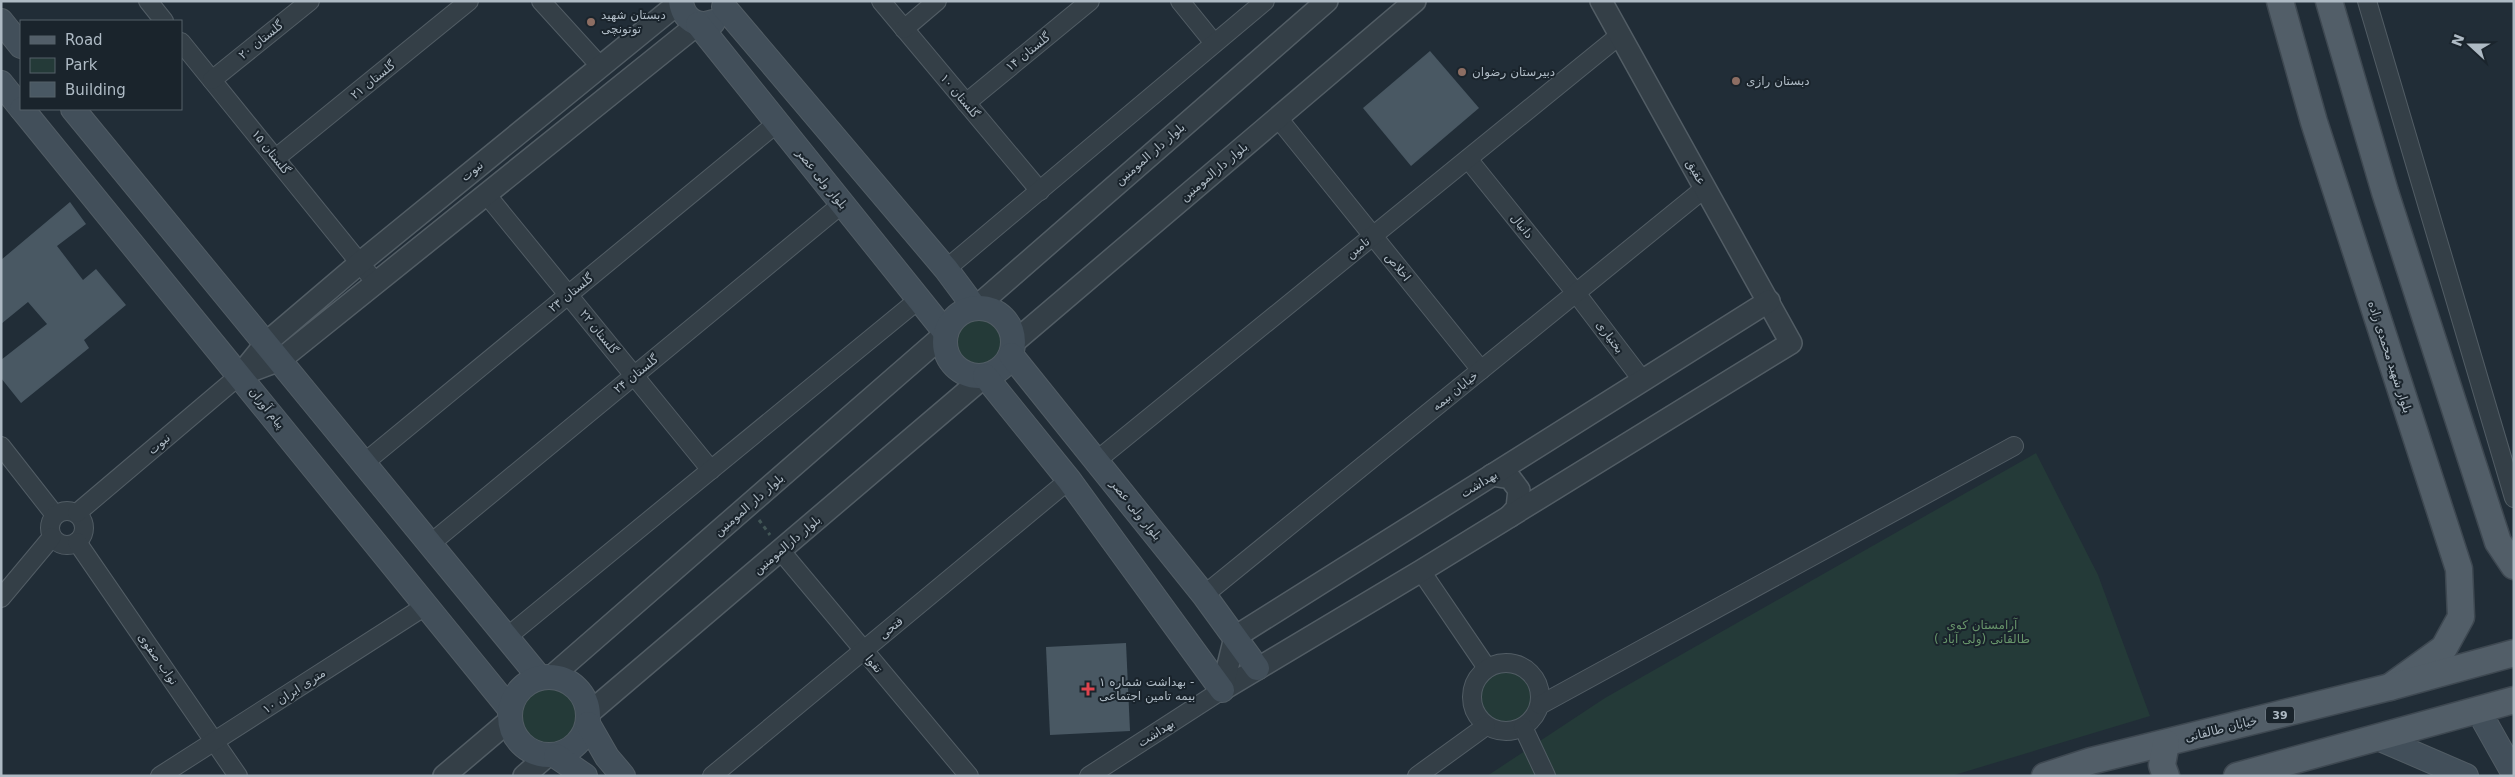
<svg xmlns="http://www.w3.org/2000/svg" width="2515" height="777" font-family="'DejaVu Sans',Cairo,sans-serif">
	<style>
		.green { fill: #243a38 }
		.building { fill: #495863 }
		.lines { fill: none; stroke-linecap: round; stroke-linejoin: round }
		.minor-casing { stroke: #525d65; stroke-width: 20 }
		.tertiary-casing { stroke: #525d65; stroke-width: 24 }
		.secondary-casing { stroke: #525d65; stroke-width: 26 }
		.primary-casing { stroke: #3e4851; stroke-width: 29 }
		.path { stroke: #425656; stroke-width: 3; stroke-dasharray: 4 4; stroke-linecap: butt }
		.minor { stroke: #343f47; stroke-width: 18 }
		.tertiary { stroke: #343f47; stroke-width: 21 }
		.secondary { stroke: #424f5a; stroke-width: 24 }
		.primary { stroke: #525e68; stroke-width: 26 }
		.education-dot { fill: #8d6e63; stroke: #1a242c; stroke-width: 2 }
		.health-dot { fill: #e0444e; stroke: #1a242c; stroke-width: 2 }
		.labels { text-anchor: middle; stroke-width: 4; stroke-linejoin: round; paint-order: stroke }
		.shield { fill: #1a242c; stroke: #828d96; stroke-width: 1 }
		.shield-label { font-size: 11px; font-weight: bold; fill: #aebac4 }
		.poi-label { font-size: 12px; fill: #aebac4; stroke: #1a242c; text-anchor: start }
		.street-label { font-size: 12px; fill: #aebac4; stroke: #1a242c }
		.park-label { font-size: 12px; fill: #67946a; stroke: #1a242c }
	</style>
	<rect width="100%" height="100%" fill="#212d37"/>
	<!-- green -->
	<g class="green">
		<circle cx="979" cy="342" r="27"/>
		<polygon points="2036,453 2098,575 2150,716 1951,776 1487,776 1605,698"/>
		<circle cx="1506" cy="697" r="30"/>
		<circle cx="549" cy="716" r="27"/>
	</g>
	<!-- building -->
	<g class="building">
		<polygon points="1430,51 1479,108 1411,166 1363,108"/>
		<polygon points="70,202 86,224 57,246 83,280 96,269 126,305 84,340 89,348 21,403 1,378 1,360 47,324 28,302 1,324 1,260"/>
		<polygon points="1126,643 1130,731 1050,735 1046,647"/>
	</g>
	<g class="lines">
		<!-- minor casing -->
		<g class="minor-casing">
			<g id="minor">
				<polyline points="148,1 164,21"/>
				<polyline points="541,1 601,67"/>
				<polyline points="881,1 1040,191"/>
				<polyline points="1180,1 1214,43"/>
				<polyline points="2367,1 2514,498"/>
				<polyline points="904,29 937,1"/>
				<polyline points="181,42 376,283"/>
				<polyline points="212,80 310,1"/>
				<polyline points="966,103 1090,1"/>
				<polyline points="1278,118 1481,370"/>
				<polyline points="276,158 469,1"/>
				<polyline points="1468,159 1576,293 1643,381"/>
				<polyline points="486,194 711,470"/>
				<polyline points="946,269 1265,1"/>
				<polyline points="1,446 55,515"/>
				<polyline points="1096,461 1620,35"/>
				<polyline points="364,463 777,123"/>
				<circle cx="67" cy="528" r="17"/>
				<polyline points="77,513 240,375"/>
				<polyline points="77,542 238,776"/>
				<polyline points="430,544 842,204"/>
				<polyline points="780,550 969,776"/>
				<polyline points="1421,571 1487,668"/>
				<polyline points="1204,595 1705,188"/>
				<polyline points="1,598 52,537"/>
				<polyline points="507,637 918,300"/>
				<circle cx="1506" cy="697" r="34"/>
				<polyline points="1540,705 2014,446"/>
				<polyline points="1523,727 1546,776"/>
				<polyline points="160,776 427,605"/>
				<polyline points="712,776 1069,480"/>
				<polyline points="1089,776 1222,690"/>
				<polyline points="1417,776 1486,726"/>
			</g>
		</g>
		<!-- tertiary casing -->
		<g class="tertiary-casing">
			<g id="tertiary">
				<polyline points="681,1 361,262 266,343 240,375 280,360 698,24"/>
				<polyline points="975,308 1327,1"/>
				<polyline points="1013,343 1415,1"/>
				<polyline points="1492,475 1510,478 1519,490 1517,508 1510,516"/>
				<polyline points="551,677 946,333"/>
				<polyline points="1222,690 1421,571 1791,343 1601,1"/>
				<polyline points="1222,690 1235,637 1769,301"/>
				<polyline points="589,713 985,376"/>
				<polyline points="444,776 510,720"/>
				<polyline points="524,776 547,756"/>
			</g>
		</g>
		<!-- secondary casing -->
		<g class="secondary-casing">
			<g id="secondary">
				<path d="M681,1c2,18 16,27 32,21"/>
				<polyline points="724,7 946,269 975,308"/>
				<polyline points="1,21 21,46"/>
				<polyline points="698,24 946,333"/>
				<polyline points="1,83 21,108"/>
				<polyline points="22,109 510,709"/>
				<polyline points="73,109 540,678"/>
				<circle cx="979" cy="342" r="34"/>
				<polyline points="1011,355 1204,595 1257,668"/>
				<polyline points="985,376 1069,480 1222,690"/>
				<circle cx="549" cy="716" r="39"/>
				<polyline points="2478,710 2514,774"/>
				<polyline points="588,724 607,757 623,776"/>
				<polyline points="2378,738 2466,776"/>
				<polyline points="556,756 585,776"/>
			</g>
		</g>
		<!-- primary casing -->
		<g class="primary-casing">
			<g id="primary">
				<polyline points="2280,1 2314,122 2459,569 2461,617 2444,648 2390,687"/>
				<polyline points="2329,1 2385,192 2498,542 2514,566"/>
				<polyline points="2045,776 2091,761 2390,687 2514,653"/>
				<polyline points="2166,776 2162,765 2166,743"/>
				<polyline points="2237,776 2514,700"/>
			</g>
		</g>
		<!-- path -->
		<polyline class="path" points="759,520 770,535"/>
		<!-- minor -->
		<use href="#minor" class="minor"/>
		<!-- tertiary -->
		<use href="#tertiary" class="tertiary"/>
		<!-- secondary -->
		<use href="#secondary" class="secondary"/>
		<!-- primary -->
		<use href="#primary" class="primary"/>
	</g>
	<!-- markers -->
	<g class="education-dot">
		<circle cx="591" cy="22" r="5"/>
		<circle cx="1462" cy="72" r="5"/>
		<circle cx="1736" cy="81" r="5"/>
	</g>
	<path class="health-dot" d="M1085.5 681.5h5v5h5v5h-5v5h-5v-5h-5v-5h5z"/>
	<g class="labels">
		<!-- shield labels -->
		<rect class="shield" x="2266" y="706.5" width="28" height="17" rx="4"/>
		<g class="shield-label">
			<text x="2280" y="719">39</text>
		</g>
		<!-- poi labels -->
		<g class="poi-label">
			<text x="601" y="19">دبستان شهید<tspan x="601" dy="14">توتونچی</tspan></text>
			<text x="1472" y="76">دبیرستان رضوان</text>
			<text x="1746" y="85">دبستان رازی</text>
			<text x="1099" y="686">بهداشت شماره ۱ -<tspan x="1099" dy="14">بیمه تامین اجتماعی</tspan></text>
		</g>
		<!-- street labels -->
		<g class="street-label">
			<text transform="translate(261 40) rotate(-39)" y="4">گلستان ۲۰</text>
			<text transform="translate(1028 52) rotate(-39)" y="4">گلستان ۱۴</text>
			<text transform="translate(373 80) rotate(-39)" y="4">گلستان ۲۱</text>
			<text transform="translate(960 96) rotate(50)" y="4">گلستان ۱۰</text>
			<text transform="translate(271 152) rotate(51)" y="4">گلستان ۱۵</text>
			<text transform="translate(1150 154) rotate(-41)" y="4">بلوار دار المومنین</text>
			<text transform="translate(472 171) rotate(-39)" y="4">نبوت</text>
			<text transform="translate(1214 172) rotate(-40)" y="4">بلوار دارالمومنین</text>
			<text transform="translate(1696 172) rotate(61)" y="4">عقیق</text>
			<text transform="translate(822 179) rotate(51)" y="4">بلوار ولی عصر</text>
			<text transform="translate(1522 226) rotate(51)" y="4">دانیال</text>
			<text transform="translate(1358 248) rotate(-39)" y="4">تامین</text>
			<text transform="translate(1398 267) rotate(51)" y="4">اخلاص</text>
			<text transform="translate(571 293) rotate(-39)" y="4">گلستان ۲۳</text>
			<text transform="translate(599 332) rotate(51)" y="4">گلستان ۲۲</text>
			<text transform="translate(1610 337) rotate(53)" y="4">بختیاری</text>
			<text transform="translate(2390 357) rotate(72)" y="4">بلوار شهید محمدی زاده</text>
			<text transform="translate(636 374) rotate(-39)" y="4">گلستان ۲۴</text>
			<text transform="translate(1455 391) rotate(-39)" y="4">خیابان بیمه</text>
			<text transform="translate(267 408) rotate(51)" y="4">پیام آوران</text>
			<text transform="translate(159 444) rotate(-40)" y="4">نبوت</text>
			<text transform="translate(1479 484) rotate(-32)" y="4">بهداشت</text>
			<text transform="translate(749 505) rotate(-41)" y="4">بلوار دار المومنین</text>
			<text transform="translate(1136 510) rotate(51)" y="4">بلوار ولی عصر</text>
			<text transform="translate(787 545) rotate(-40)" y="4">بلوار دارالمومنین</text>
			<text transform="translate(891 628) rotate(-40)" y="4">فتحی</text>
			<text transform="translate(158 659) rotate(55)" y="4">نواب صفوی</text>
			<text transform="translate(874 664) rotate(50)" y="4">تقوا</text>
			<text transform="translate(294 691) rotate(-33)" y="4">۱۰ متری ایران</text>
			<text transform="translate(2221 729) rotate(-14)" y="4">خیابان طالقانی</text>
			<text transform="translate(1156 733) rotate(-33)" y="4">بهداشت</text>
		</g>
		<!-- park labels -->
		<g class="park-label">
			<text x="1982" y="629">آرامستان کوی<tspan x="1982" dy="14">طالقانی (ولی آباد )</tspan></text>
		</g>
	</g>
	<!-- border -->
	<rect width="2515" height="777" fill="none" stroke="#aebac4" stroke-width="5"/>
	<!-- legend -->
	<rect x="20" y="20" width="162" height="90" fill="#1a242c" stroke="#556069"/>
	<rect x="30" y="36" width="25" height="8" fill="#525e68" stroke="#556069"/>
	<text x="65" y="45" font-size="15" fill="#aebac4">Road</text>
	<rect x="30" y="58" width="25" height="15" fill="#243a38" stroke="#556069"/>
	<text x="65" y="70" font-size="15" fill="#aebac4">Park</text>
	<rect x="30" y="82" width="25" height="15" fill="#495863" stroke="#556069"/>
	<text x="65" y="95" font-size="15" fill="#aebac4">Building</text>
	<!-- north arrow -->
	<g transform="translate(2470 45) rotate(291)" stroke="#1a242c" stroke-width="4" paint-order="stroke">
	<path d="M0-4L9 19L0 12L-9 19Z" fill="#aebac4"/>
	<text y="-8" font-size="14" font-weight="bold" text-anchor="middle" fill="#aebac4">N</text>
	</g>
</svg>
